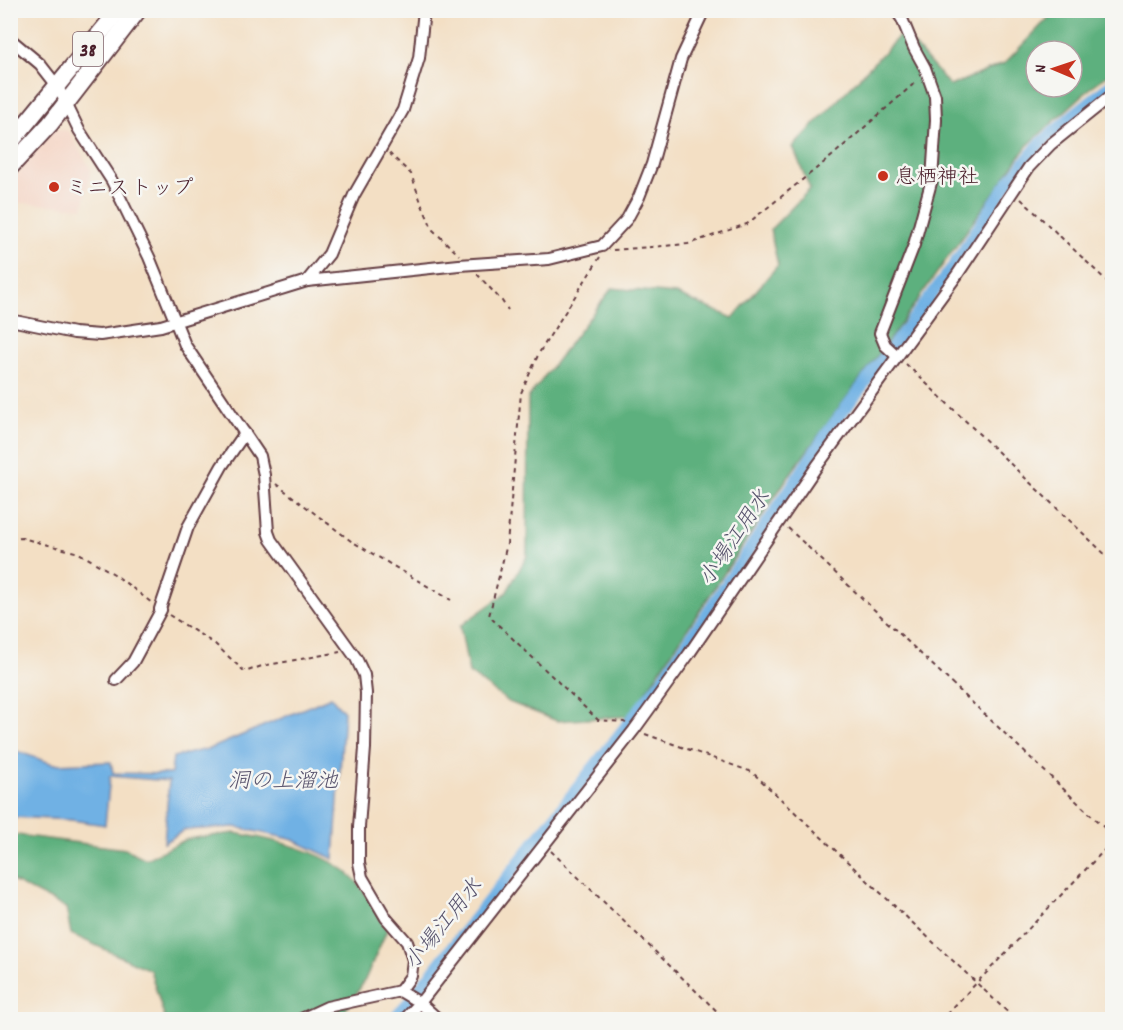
<svg xmlns="http://www.w3.org/2000/svg" width="1123" height="1030" font-family="Dekko,'Klee One',sans-serif">
	<style>
		.built { fill: #f5d3c2 }
		.forest { fill: #5db07e; stroke: #546854; stroke-width: 1.5; fill-rule: evenodd }
		.water { fill: #6fb1e4; stroke: #5c6888; stroke-width: 1.5 }
		.lines { fill: none; stroke-linecap: round; stroke-linejoin: round }
		.canal { stroke: #6fb1e4; stroke-width: 12 }
		.street-casing { stroke: #633c42; stroke-width: 14 }
		.primary-casing { stroke: #633c42; stroke-width: 20 }
		.path { stroke: #633c42; stroke-width: 2; stroke-dasharray: 4.5 4.5; stroke-linecap: butt }
		.street { stroke: #fff; stroke-width: 10 }
		.primary { stroke: #fff; stroke-width: 16 }
		.poi-dot { fill: #c8321e; stroke: #f6f6f2; stroke-width: 2 }
		.labels { text-anchor: middle; stroke-width: 5; stroke-linejoin: round; paint-order: stroke }
		.shield { fill: #f6f6f2; stroke: #7e6067; stroke-width: 1.5 }
		.shield-label { font-size: 20px; font-weight: bold; fill: #4a1f2b }
		.poi-label { font-size: 21px; fill: #4a1f2b; stroke: #f6f6f2; text-anchor: start }
		.water-label { font-size: 22px; font-style: italic; fill: #57526c; stroke: #f6f6f2 }
	</style>
	<rect width="100%" height="100%" fill="#f6f6f2"/>
	<filter id="ink" filterUnits="userSpaceOnUse"><feTurbulence type="fractalNoise" baseFrequency=".0167" numOctaves="2"/><feDisplacementMap in="SourceGraphic" scale="12" xChannelSelector="R" yChannelSelector="G"/><feConvolveMatrix kernelMatrix="1 2 1 2 8 2 1 2 1" color-interpolation-filters="sRGB"/></filter>
	<filter id="wash" filterUnits="userSpaceOnUse"><feTurbulence type="fractalNoise" baseFrequency=".008" numOctaves="4" result="noise"/><feDisplacementMap in="SourceGraphic" scale="24" xChannelSelector="R" yChannelSelector="G"/><feGaussianBlur stdDeviation="1.35" result="paint"/><feColorMatrix in="noise" values="0 0 0 0 0 0 0 0 0 0 0 0 0 0 0 0 0 1.4 0 .05"/><feComposite in="paint" operator="in"/></filter>
	<g filter="url(#wash)">
		<rect width="100%" height="100%" fill="#f3dfc4"/>
		<!-- built -->
		<polygon class="built" points="54,129 69,131 91,170 83,208 11,202 11,182"/>
		<!-- forest -->
		<g class="forest">
			<path d="M1055,11h57v61l-18,13 -67,61 -132,186 -107,145 -158,239 -73,5 -48,-19 -40,-29 -9,-47 46,-33 21,-37 1,-158 84,-110 64,6 57,24 45,-53 -8,-35 40,-41 -17,-42 110,-115 47,54 55,-23zM1036,51h36v36h-36z"/>
			<path d="M235,833c39,7 100,19 125,53 10,13 18,29 27,44l-23,52 -24,37h-175l-15,-49 -79,-36 -5,-26 -55,-28 -1,-46 116,15 20,10 41,-20z"/>
		</g>
		<!-- water -->
		<polygon class="water" points="331,697 344,712 334,859 291,839 235,827 184,830 164,843 169,781 110,776 105,825 71,820 11,817 11,749 53,764 111,762 113,773 171,774 173,757 212,748"/>
		<g class="lines">
			<!-- canal -->
			<polyline class="canal" points="392,1020 409,1002 663,679 830,429 954,265 1004,188 1038,146 1072,116 1112,84"/>
		</g>
	</g>
	<g filter="url(#ink)">
		<g class="lines">
			<!-- street casing -->
			<g class="street-casing">
				<g id="street">
					<polyline points="896,10 902,19 914,48 925,68 935,96 936,120 932,179 914,245 880,333 885,345 897,356"/>
					<polyline points="10,39 40,64 58,87 79,130 112,181 149,257 185,345 260,456 264,475 268,532 271,540 356,658 364,675 366,693 365,748 359,827 359,863 362,877 386,918 407,942 413,960 411,976 400,991"/>
					<polyline points="307,281 329,254 354,195 403,110 419,58 424,10"/>
					<polyline points="10,320 74,333 100,335 161,326 307,281 459,265 549,259 602,246 627,219 639,197 652,164 681,59 704,10"/>
					<polyline points="116,680 133,662 161,610 160,609 188,527 222,466 245,433"/>
					<polyline points="299,1020 327,1007 400,991 420,1003 439,1020"/>
					<polyline points="404,1020 420,1003 634,730 689,654 817,466 957,275 1029,167 1051,144 1112,95"/>
				</g>
			</g>
			<!-- primary casing -->
			<g class="primary-casing">
				<g id="primary">
					<polyline points="10,143 119,10"/>
					<polyline points="10,167 50,124 138,10"/>
				</g>
			</g>
			<!-- path -->
			<g class="path">
				<polyline points="389,153 411,174 422,205 433,230 459,255"/>
				<polyline points="1021,199 1112,286"/>
				<polyline points="613,250 688,244 747,224 832,156 917,81"/>
				<polyline points="600,257 539,353 521,393 507,544 489,616 598,720 624,722 627,724"/>
				<polyline points="477,274 502,301 508,310"/>
				<polyline points="906,364 1112,561"/>
				<polyline points="276,484 351,541 451,600"/>
				<polyline points="788,528 1112,835"/>
				<polyline points="10,539 22,538 79,553 114,574 152,603"/>
				<polyline points="169,615 215,644 245,672 262,666 340,652"/>
				<polyline points="645,734 752,772 1016,1020"/>
				<polyline points="551,851 726,1020"/>
				<polyline points="941,1020 1112,842"/>
			</g>
			<!-- street -->
			<use href="#street" class="street"/>
			<!-- primary -->
			<use href="#primary" class="primary"/>
		</g>
	</g>
	<!-- markers -->
	<g class="poi-dot">
		<circle cx="883" cy="176" r="6"/>
		<circle cx="54" cy="187" r="6"/>
	</g>
	<g class="labels">
		<!-- shield labels -->
		<rect class="shield" x="73" y="32" width="30" height="34" rx="4.5"/>
		<g class="shield-label">
			<text x="88" y="56">38</text>
		</g>
		<!-- poi labels -->
		<g class="poi-label">
			<text x="895" y="183">息栖神社</text>
			<text x="66" y="194">ミニストップ</text>
		</g>
		<!-- water labels -->
		<g class="water-label">
			<text transform="translate(733 537) rotate(-56)" y="8">小場江用水</text>
			<text x="283" y="787">洞の上溜池</text>
			<text transform="translate(442 923) rotate(-51)" y="8">小場江用水</text>
		</g>
	</g>
	<!-- margin -->
	<rect width="1123" height="1030" fill="none" stroke="#f6f6f2" stroke-width="36"/>
	<!-- north arrow -->
	<g transform="translate(1054 69) rotate(272)"><circle r="28" fill="#f6f6f2" stroke="#b1a0a2" stroke-width="1.5"/>
	<path d="M0-4.5L10 22L0 15L-10 22Z" fill="#c8321e"/>
	<text y="-9" font-size="16" font-weight="bold" text-anchor="middle" fill="#4a1f2b">N</text>
	</g>
</svg>
